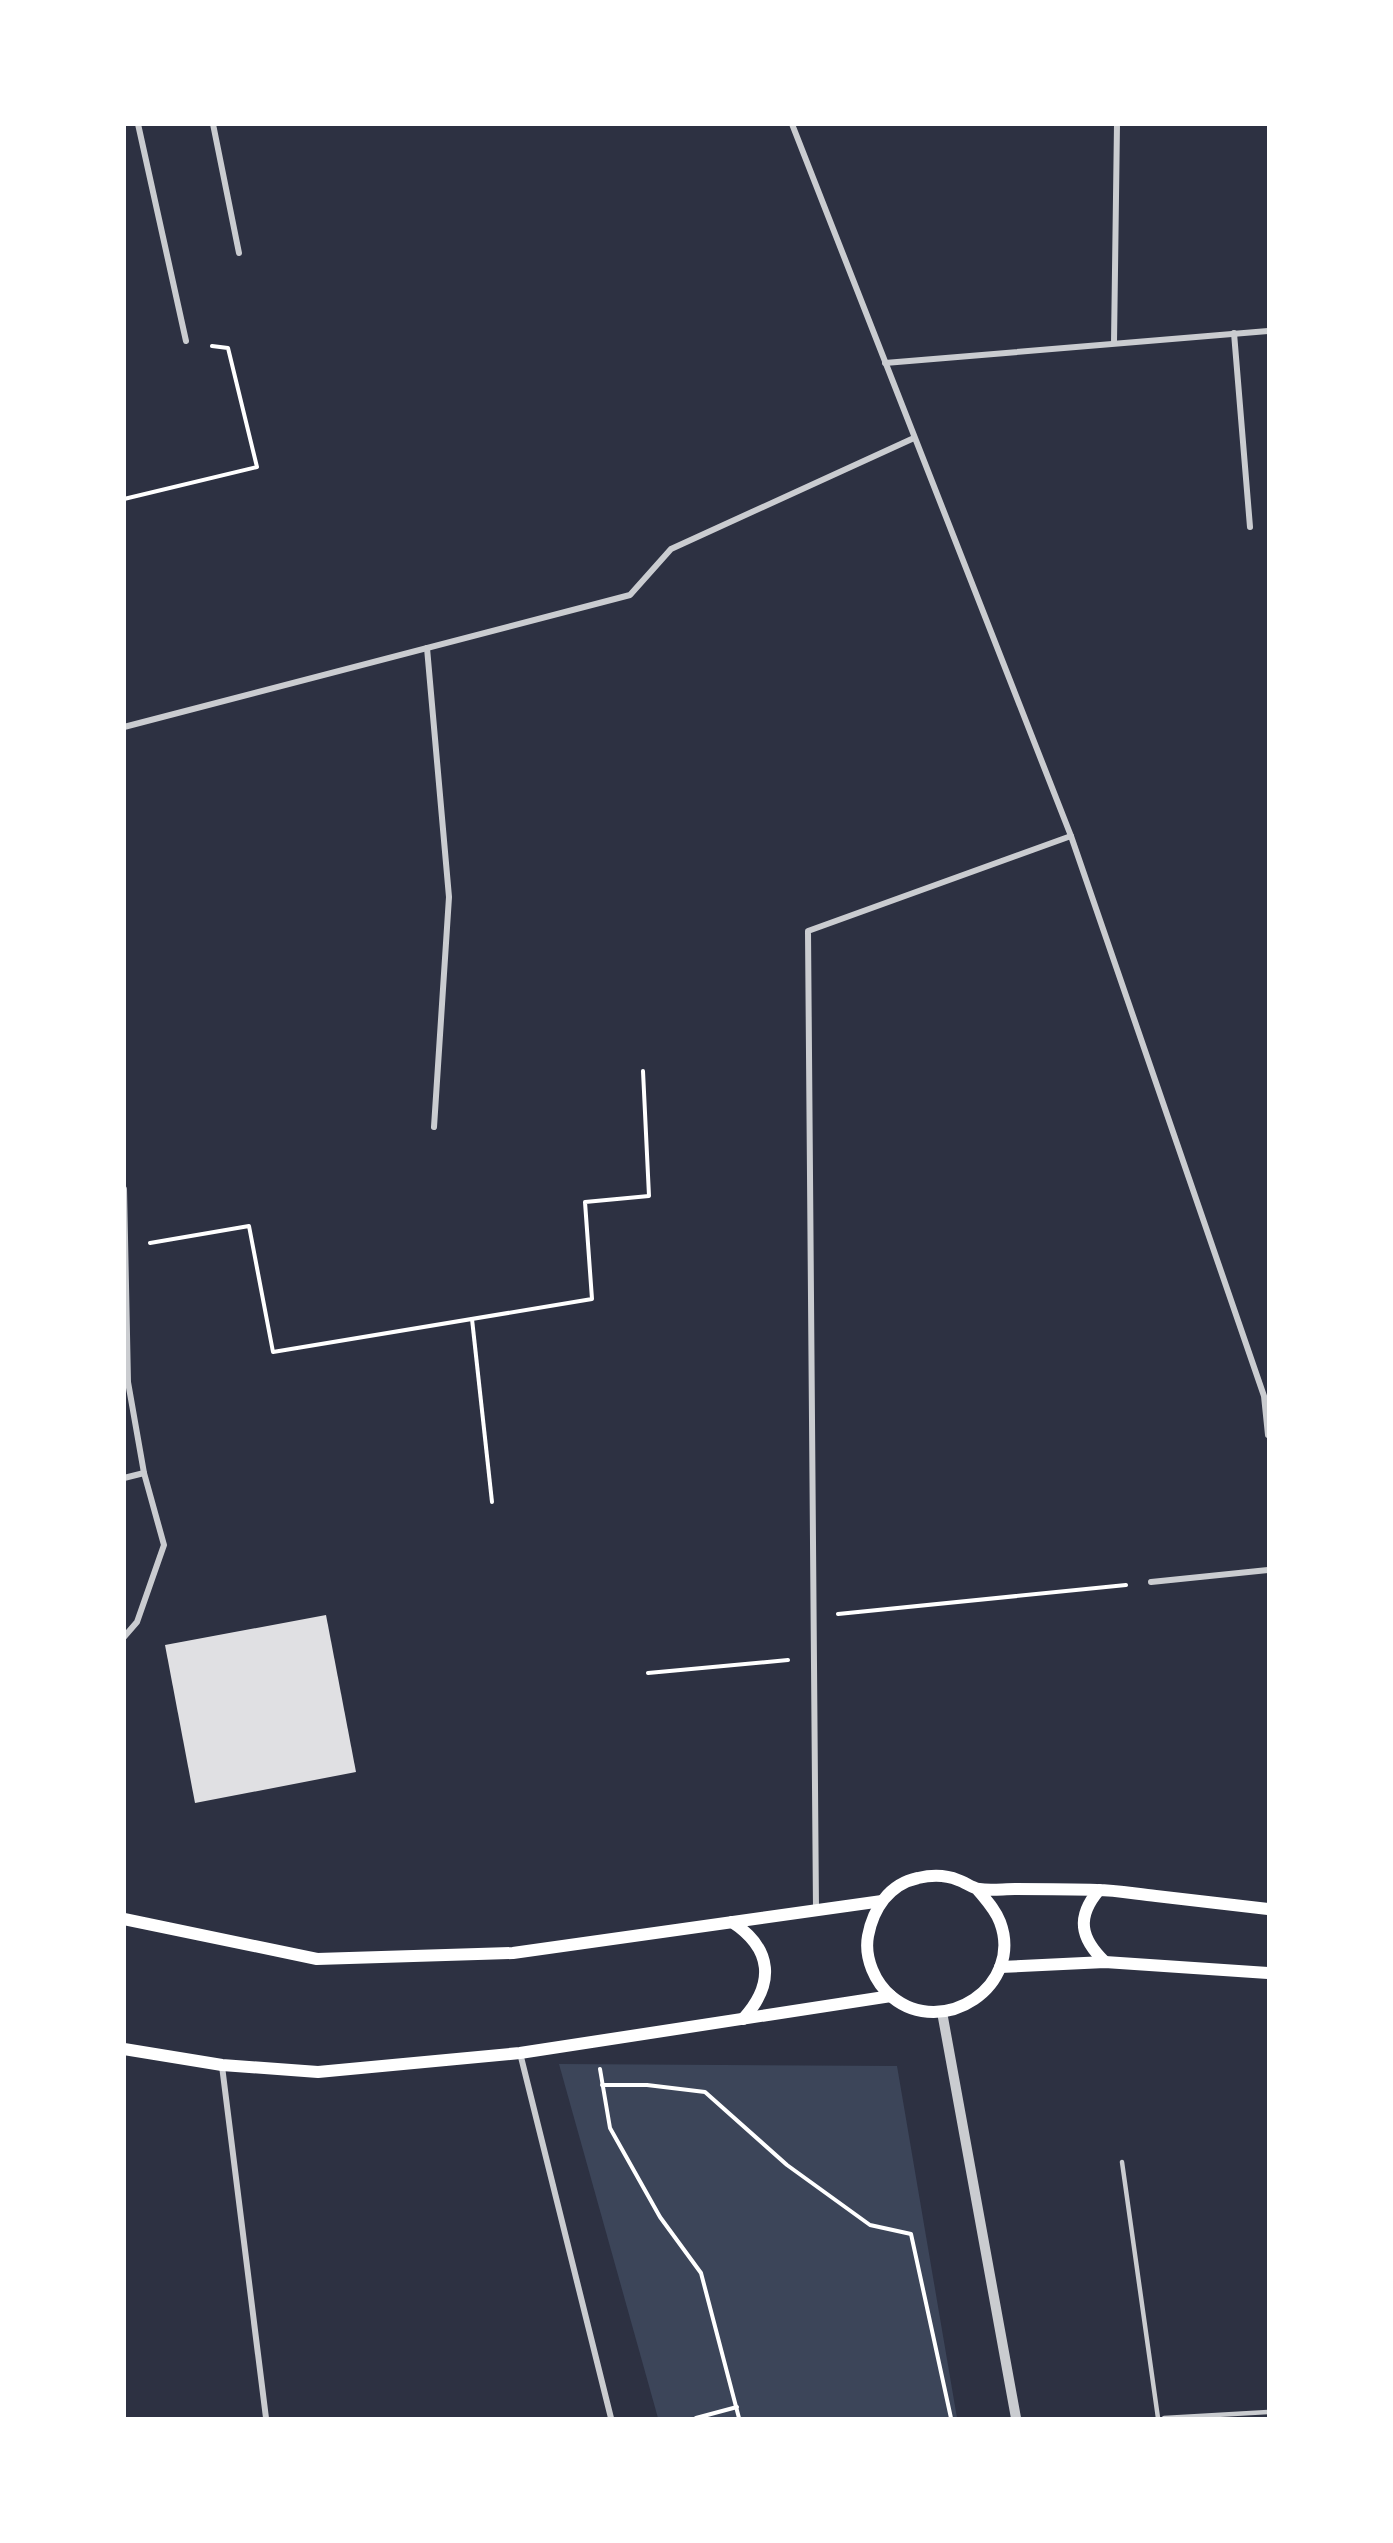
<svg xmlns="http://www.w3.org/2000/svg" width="1393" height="2543" font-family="Figtree,sans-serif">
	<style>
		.green { fill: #3c4559 }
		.building { fill: #e0e0e3 }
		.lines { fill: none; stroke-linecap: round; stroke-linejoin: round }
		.path { stroke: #fff; stroke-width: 4 }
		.service { stroke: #caccd0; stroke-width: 4.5 }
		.minor { stroke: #caccd0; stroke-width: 6 }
		.tertiary { stroke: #caccd0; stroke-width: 10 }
		.secondary { stroke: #fff; stroke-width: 12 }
	</style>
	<rect width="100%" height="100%" fill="#2d3142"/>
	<!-- green -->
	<polygon class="green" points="559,2064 897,2066 957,2418 658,2418"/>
	<!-- building -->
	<polygon class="building" points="326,1615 356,1772 195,1803 165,1645"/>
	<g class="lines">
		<!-- path -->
		<g class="path">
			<polyline points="124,499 257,467 228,348 212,346"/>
			<polyline points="150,1243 249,1226 273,1352 592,1299 585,1202 649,1196 643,1071"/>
			<polyline points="472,1319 492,1502"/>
			<polyline points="838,1614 1126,1585"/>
			<polyline points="648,1673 788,1660"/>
			<polyline points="600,2069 610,2128 660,2217 701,2273 739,2418"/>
			<polyline points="602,2085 647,2085 705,2092 787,2165 870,2225 911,2234 951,2418"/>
			<polyline points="696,2418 737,2407"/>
		</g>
		<!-- service -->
		<g class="service">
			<polyline points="1122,2162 1158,2418"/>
			<polyline points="1164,2418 1268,2412"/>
		</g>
		<!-- minor -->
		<g class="minor">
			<polyline points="138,124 186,341"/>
			<polyline points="213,124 239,253"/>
			<polyline points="792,124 1071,836 1264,1396 1268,1435"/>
			<polyline points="1234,333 1250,527"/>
			<polyline points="1114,343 1117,124"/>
			<polyline points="885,363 1268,331"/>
			<polyline points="427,648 449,897 434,1127"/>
			<polyline points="124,727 630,595 671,549 914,438"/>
			<polyline points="124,1189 128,1382 144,1473 164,1545 137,1622 124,1637"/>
			<polyline points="124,1478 144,1473"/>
			<polyline points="1151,1582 1268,1570"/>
			<polyline points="816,1909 808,931 1071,836"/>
			<polyline points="520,2053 611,2418"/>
			<polyline points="222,2066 266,2418"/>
		</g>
		<!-- tertiary -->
		<polyline class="tertiary" points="942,2012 1016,2418"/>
		<!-- secondary -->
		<g class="secondary">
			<path d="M977,1889c9,11 18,20 23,33 24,64 -57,117 -108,75 -17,-14 -28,-39 -24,-61 5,-27 21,-52 50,-58 13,-3 28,-3 40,2 7,2 14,8 21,9 11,2 24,0 36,0 27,0 55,0 82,1 19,0 39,4 59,6 37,4 75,9 112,13"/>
			<path d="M1099,1890c-23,27 -19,48 6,72"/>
			<polyline points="124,1919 317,1959 513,1953 882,1901"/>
			<path d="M732,1922c41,27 43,62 11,97"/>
			<polyline points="1000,1967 1105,1962 1268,1973"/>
			<polyline points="124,2049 222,2065 318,2072 520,2053 891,1996"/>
		</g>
	</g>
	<!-- border -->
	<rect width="1393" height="2543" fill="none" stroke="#ffffff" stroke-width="252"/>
</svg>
